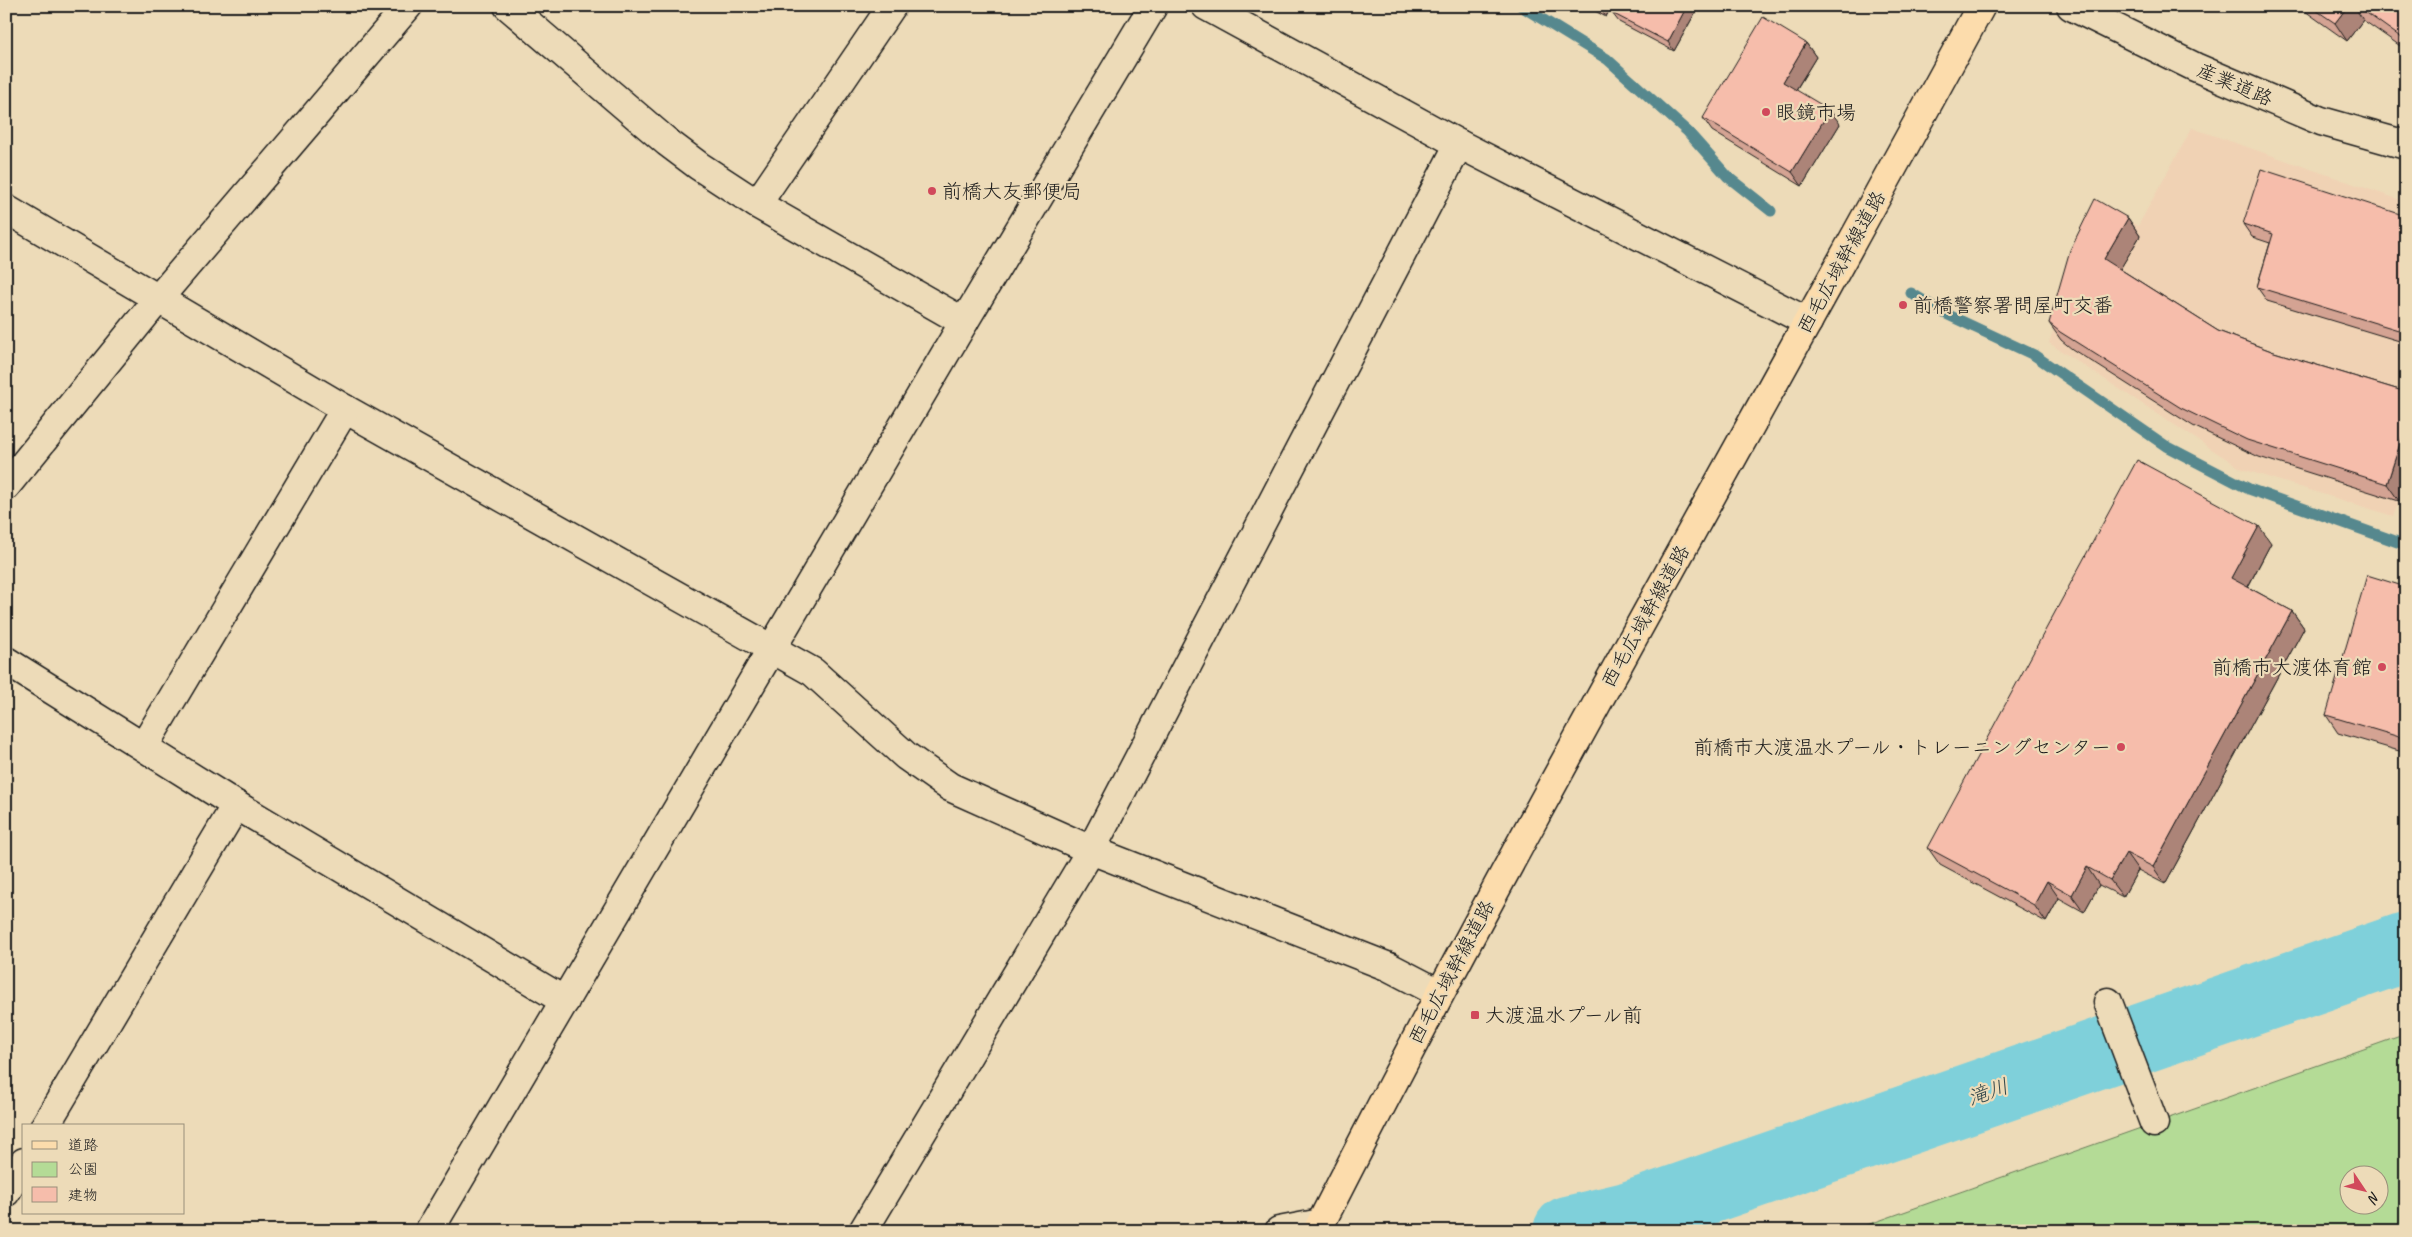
<svg xmlns="http://www.w3.org/2000/svg" width="2412" height="1237" font-family="Caveat,'Klee One',sans-serif">
	<style>
		.built { fill: #f0d2b4 }
		.green { fill: #b4db96; stroke: #687c59; fill-rule: evenodd }
		.lines { fill: none; stroke-linecap: round; stroke-linejoin: round }
		.stream { stroke: #57888e; stroke-width: 11 }
		.river { stroke: #7fd0da; stroke-width: 70 }
		.minor-casing { stroke: #1c1c1c; stroke-width: 31 }
		.major-casing { stroke: #1c1c1c; stroke-width: 31 }
		.minor { stroke: #eddbb8; stroke-width: 28 }
		.major { stroke: #fcdcac; stroke-width: 28 }
		.wall { fill: #d4a393; stroke: #1c1c1c }
		.shaded-wall { fill: #ac8478; stroke: #1c1c1c }
		.building { fill: #f6bdab; stroke: #1c1c1c }
		.poi-dot { fill: #d1495b; stroke: #eddbb8; stroke-width: 2 }
		.labels { text-anchor: middle; stroke-width: 4.5; stroke-linejoin: round; paint-order: stroke }
		.street-label { font-size: 20px; fill: #1c1c1c; stroke: #eddbb8 }
		.poi-label { font-size: 20px; fill: #1c1c1c; stroke: #eddbb8; text-anchor: start }
		.water-label { font-size: 21px; font-style: italic; fill: #35494c; stroke: #eddbb8 }
	</style>
	<rect width="100%" height="100%" fill="#eddbb8"/>
	<filter id="ink" filterUnits="userSpaceOnUse"><feTurbulence type="fractalNoise" baseFrequency=".02" numOctaves="2"/><feDisplacementMap in="SourceGraphic" scale="10" xChannelSelector="R" yChannelSelector="G"/><feConvolveMatrix kernelMatrix="1 2 1 2 8 2 1 2 1" color-interpolation-filters="sRGB"/></filter>
	<g filter="url(#ink)">
		<!-- built -->
		<polygon class="built" points="2192,128 2406,202 2406,486 2393,516 2242,469 2049,343 2074,265 2106,207 2138,226"/>
		<!-- green -->
		<path class="green" d="M2406,1034v197h-556zM2350,1174h30v30h-30z"/>
		<g class="lines">
			<!-- stream -->
			<g class="stream">
				<polyline points="1521,6 1607,59 1688,132 1728,177 1771,211"/>
				<polyline points="1911,293 1942,312 2034,355 2166,446 2249,489 2406,545"/>
			</g>
			<!-- river -->
			<polyline class="river" points="1568,1231 1627,1217 2406,947"/>
			<!-- minor casing -->
			<g class="minor-casing">
				<g id="minor">
					<polyline points="508,6 667,142 699,166 757,204 964,322"/>
					<polyline points="1206,6 1459,144 1808,322"/>
					<polyline points="2071,6 2195,67 2321,121 2406,145"/>
					<polyline points="757,204 892,6"/>
					<polyline points="6,209 345,409 813,672 906,756 950,787 1091,850 1389,967 1439,993"/>
					<polyline points="6,486 158,299 408,6"/>
					<polyline points="6,661 236,805 565,1001"/>
					<polyline points="144,746 345,409"/>
					<polyline points="2108,1002 2154,1123"/>
					<polyline points="45,1126 236,805"/>
					<polyline points="6,1192 24,1162"/>
					<polyline points="429,1231 964,322 1153,6"/>
					<polyline points="863,1231 1091,850 1459,144"/>
					<polyline points="1279,1231 1321,1223"/>
				</g>
			</g>
			<!-- major casing -->
			<g class="major-casing">
				<path id="major" d="M1317,1231c210,-415 443,-816 664,-1225"/>
			</g>
			<!-- minor -->
			<use href="#minor" class="minor"/>
			<!-- major -->
			<use href="#major" class="major"/>
		</g>
		<!-- wall -->
		<g class="wall">
			<polygon points="1586,6 1611,6 1606,17"/>
			<polygon points="1699,6 1674,51 1619,22 1612,13"/>
			<polygon points="2298,6 2406,6 2406,50 2363,20 2347,41"/>
			<polygon points="1806,43 1816,57 1796,90 1840,124 1802,186 1712,131 1703,118"/>
			<polygon points="2406,216 2406,343 2267,301 2257,287 2270,243 2252,237 2243,224"/>
			<polygon points="2128,218 2140,236 2120,269 2218,331 2274,352 2406,392 2406,480 2399,501 2259,457 2193,426 2072,349 2061,340 2049,323"/>
			<polygon points="2271,543 2248,587 2292,611 2304,628 2165,884 2138,870 2123,897 2099,885 2084,912 2059,898 2046,922 1940,865 1928,848"/>
			<polygon points="2406,587 2406,753 2338,733 2326,715"/>
		</g>
		<!-- shaded-wall -->
		<g class="shaded-wall">
			<polygon points="1598,6 1611,6 1606,17"/>
			<polygon points="1687,6 1699,6 1674,51 1668,42"/>
			<polygon points="2348,6 2354,6 2363,20 2347,41 2335,23"/>
			<polygon points="1806,43 1816,57 1792,96 1783,82"/>
			<polygon points="1830,110 1840,124 1802,186 1792,172"/>
			<polygon points="2128,218 2140,236 2116,276 2104,259"/>
			<polygon points="2406,425 2406,480 2399,501 2387,484"/>
			<polygon points="2259,526 2271,543 2243,596 2231,578"/>
			<polygon points="2292,611 2304,628 2165,884 2153,867"/>
			<polygon points="2126,853 2138,870 2123,897 2110,880"/>
			<polygon points="2087,867 2099,885 2084,912 2072,895"/>
			<polygon points="2047,881 2059,898 2046,922 2034,905"/>
		</g>
		<!-- building -->
		<g class="building">
			<polygon points="1615,6 1687,6 1668,42 1612,13"/>
			<polygon points="2310,6 2348,6 2335,23"/>
			<polygon points="2357,6 2406,6 2406,41"/>
			<polygon points="1763,17 1806,43 1783,82 1830,110 1792,172 1703,118"/>
			<polygon points="2261,169 2406,216 2406,329 2405,332 2257,287 2273,234 2243,224"/>
			<polygon points="2095,199 2128,218 2104,259 2218,331 2274,352 2406,392 2406,425 2387,484 2247,440 2181,408 2060,332 2049,323 2070,250"/>
			<polygon points="2137,460 2259,526 2231,578 2292,611 2153,867 2126,853 2110,880 2087,867 2072,895 2047,881 2034,905 1928,848"/>
			<polygon points="2367,575 2406,587 2406,739 2326,715"/>
		</g>
	</g>
	<!-- markers -->
	<g class="poi-dot">
		<circle cx="1766" cy="112" r="5"/>
		<circle cx="932" cy="191" r="5"/>
		<circle cx="1903" cy="305" r="5"/>
		<circle cx="2382" cy="667" r="5"/>
		<circle cx="2121" cy="747" r="5"/>
		<rect x="1470" y="1010" width="10" height="10" rx="2.5"/>
	</g>
	<g class="labels">
		<!-- street labels -->
		<g class="street-label">
			<text transform="translate(2235 84) rotate(23)" y="7">産業道路</text>
			<text transform="translate(1841 262) rotate(-61)" y="7">西毛広域幹線道路</text>
			<text transform="translate(1645 616) rotate(-61)" y="7">西毛広域幹線道路</text>
			<text transform="translate(1451 972) rotate(-62)" y="7">西毛広域幹線道路</text>
		</g>
		<!-- poi labels -->
		<g class="poi-label">
			<text x="1776" y="119">眼鏡市場</text>
			<text x="942" y="198">前橋大友郵便局</text>
			<text x="1913" y="312">前橋警察署問屋町交番</text>
			<text x="2372" y="674" text-anchor="end">前橋市大渡体育館</text>
			<text x="2111" y="754" text-anchor="end">前橋市大渡温水プール・トレーニングセンター</text>
			<text x="1485" y="1022">大渡温水プール前</text>
		</g>
		<!-- water labels -->
		<g class="water-label">
			<text transform="translate(1988 1092) rotate(-19)" y="7">滝川</text>
		</g>
	</g>
	<!-- margin -->
	<rect width="2412" height="1237" fill="none" stroke="#eddbb8" stroke-width="25"/>
	<rect x="12" y="12" width="2387" height="1212" fill="none" stroke="#1c1c1c" stroke-width="2" filter="url(#ink)"/>
	<!-- legend -->
	<rect x="22" y="1124" width="162" height="90" fill="#eddbb8" stroke="#998f7a"/>
	<rect x="32" y="1141" width="25" height="8" fill="#fcdcac" stroke="#998f7a"/>
	<text x="68" y="1150" font-size="15" fill="#1c1c1c">道路</text>
	<rect x="32" y="1162" width="25" height="15" fill="#b4db96" stroke="#998f7a"/>
	<text x="68" y="1174" font-size="15" fill="#1c1c1c">公園</text>
	<rect x="32" y="1187" width="25" height="15" fill="#f6bdab" stroke="#998f7a"/>
	<text x="68" y="1200" font-size="15" fill="#1c1c1c">建物</text>
	<!-- north arrow -->
	<g transform="translate(2364 1190) rotate(125)"><circle r="24" fill="#eddbb8" stroke="#998f7a"/>
	<path d="M0-4L9 19L0 12L-9 19Z" fill="#d1495b"/>
	<text y="-8" font-size="14" font-weight="bold" text-anchor="middle" fill="#1c1c1c">N</text>
	</g>
</svg>
